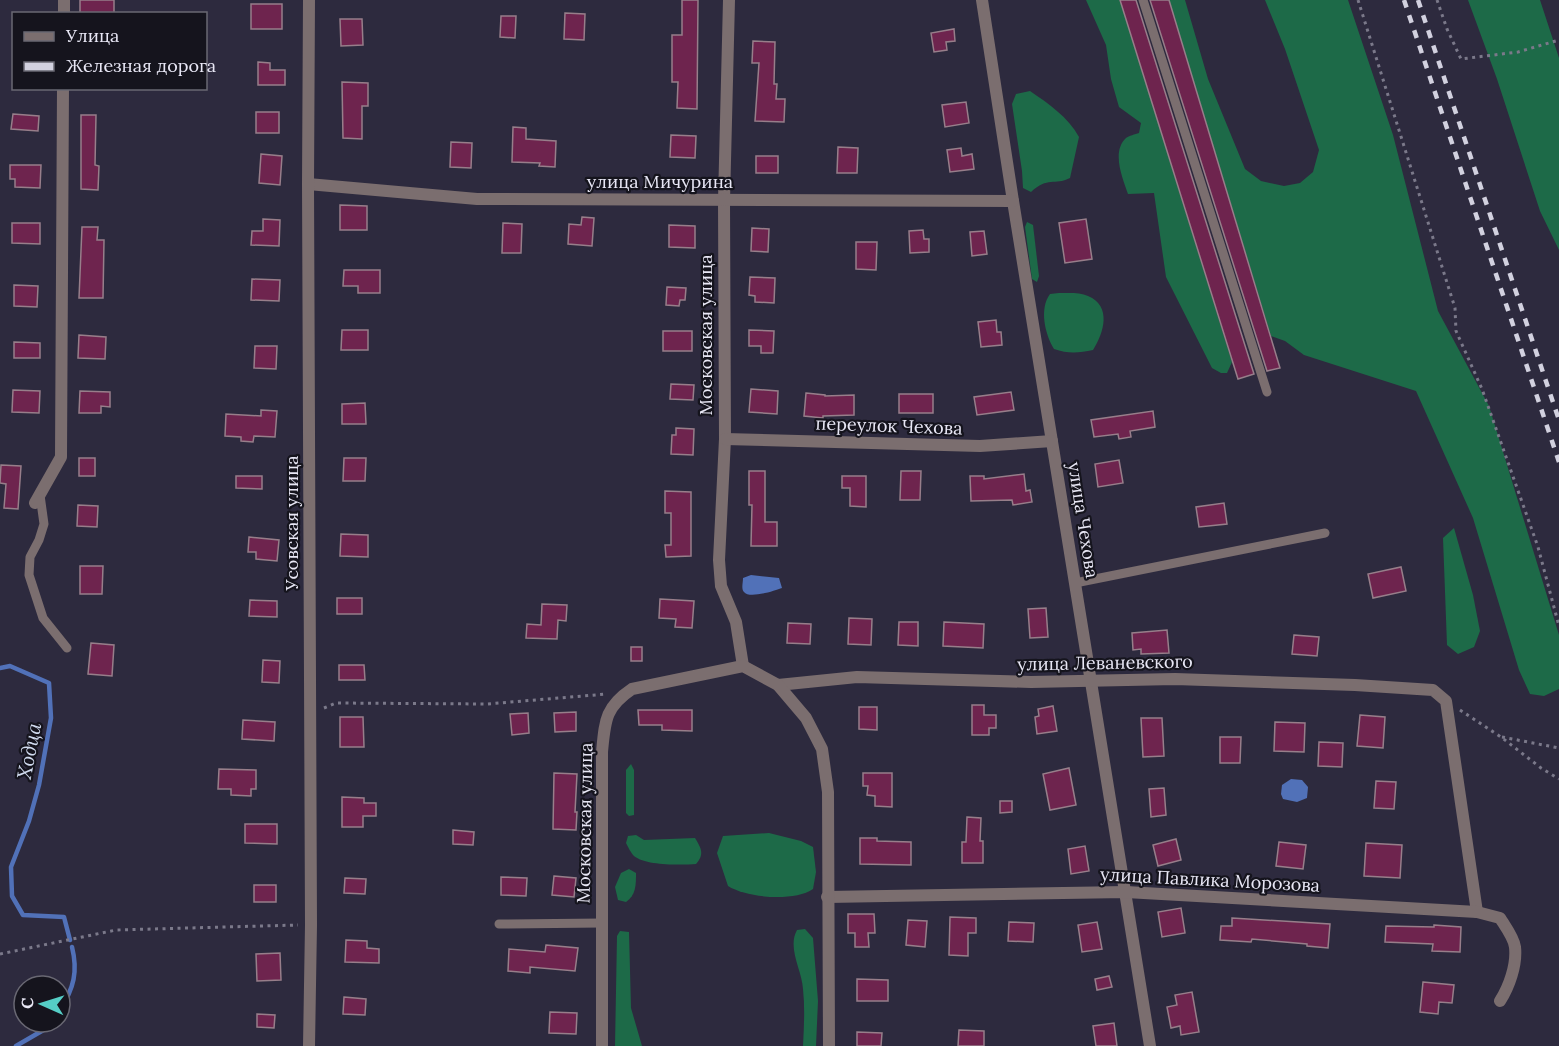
<svg xmlns="http://www.w3.org/2000/svg" width="1559" height="1046" font-family="Lora,serif">
	<style>
		.forest { fill: #1d6a48 }
		.water { fill: #5171b8 }
		.lines { fill: none; stroke-linecap: round; stroke-linejoin: round }
		.stream { stroke: #5171b8; stroke-width: 4.5 }
		.building { fill: #6e244e; stroke: #977e8a; stroke-width: 1.5 }
		.path { stroke: #7b798a; stroke-width: 3; stroke-dasharray: 3 4.5; stroke-linecap: butt }
		.lane { stroke: #7b6e6f; stroke-width: 9 }
		.street { stroke: #7b6e6f; stroke-width: 12 }
		.rail { stroke: #d2d1df; stroke-width: 4.5; stroke-dasharray: 8 8; stroke-linecap: butt }
		.labels { text-anchor: middle; stroke-width: 4.5; stroke-linejoin: round; paint-order: stroke }
		.street-label { font-size: 18px; fill: #e8e7f5; stroke: #15141d }
		.water-label { font-size: 20px; font-style: italic; fill: #d0daee; stroke: #15141d }
	</style>
	<rect width="100%" height="100%" fill="#2d2a3e"/>
	<!-- forest -->
	<g class="forest">
		<path d="M1086,0h34l112,362 -5,11h-6l-9,-5 -46,-91 -12,-84 -26,1c-5,-15 -17,-42 -2,-56 3,-2 9,-4 13,-5l2,-10 -22,-16 -8,-28 -5,-34z"/>
		<polygon points="1169,0 1185,0 1208,79 1245,169 1261,181 1284,186 1300,183 1313,172 1319,150 1285,49 1265,0 1348,0 1393,135 1438,311 1489,406 1559,635 1559,689 1544,696 1530,694 1519,670 1473,518 1416,391 1304,355 1285,341 1271,336"/>
		<polygon points="1468,0 1540,0 1559,58 1559,250 1540,211 1497,79"/>
		<path d="M1030,91c19,13 38,26 49,46l-9,41c-16,8 -22,-2 -39,14l-8,-4 -1,-17 -10,-67 4,-10z"/>
		<polygon points="1027,222 1033,225 1039,276 1037,282 1032,279 1025,227"/>
		<path d="M1059,293c9,0 21,-1 29,3 24,10 16,37 5,54 -14,3 -25,4 -39,-1 -9,-15 -15,-40 -4,-55z"/>
		<polygon points="1454,528 1473,595 1480,631 1474,647 1458,654 1447,645 1443,538"/>
		<polygon points="631,764 634,770 634,815 629,816 626,813 626,770"/>
		<path d="M769,833l32,8 12,6 3,25 -3,17c-19,13 -66,9 -85,-3l-11,-33 6,-17z"/>
		<path d="M636,835l8,5 51,-2c6,10 10,16 1,26 -14,1 -50,2 -62,-8 -3,-3 -6,-9 -8,-13l2,-7z"/>
		<path d="M629,869l7,4c0,12 0,22 -10,29l-8,-2 -3,-13 6,-14z"/>
		<path d="M805,929l8,9 5,63 -2,45h-13c1,-19 2,-38 0,-57 -1,-19 -16,-41 -6,-59z"/>
		<polygon points="620,931 629,932 631,1008 642,1046 615,1046 617,936"/>
	</g>
	<!-- water -->
	<g class="water">
		<path d="M751,575l28,3 3,10c-8,3 -33,11 -38,4 -3,-3 -1,-9 -1,-14z"/>
		<polygon points="1291,779 1302,780 1308,787 1307,798 1297,802 1283,799 1281,794 1282,785"/>
	</g>
	<g class="lines">
		<!-- stream -->
		<g class="stream">
			<polyline points="0,668 10,666 49,683 51,718 39,785 29,821 11,867 12,896 23,915 64,917 70,940"/>
			<path d="M60,1009c14,-20 18,-38 12,-62"/>
			<polyline points="16,1046 47,1028 51,1022"/>
		</g>
	</g>
	<!-- building -->
	<g class="building">
		<rect x="80" y="0" width="34" height="14"/>
		<polygon points="682,0 698,0 697,109 677,108 678,82 672,82 672,35 682,35"/>
		<polygon points="1120,0 1136,0 1254,374 1238,379"/>
		<polygon points="1150,0 1169,0 1280,368 1267,371"/>
		<rect x="251" y="4" width="31" height="25"/>
		<polygon points="565,13 585,14 584,40 564,39"/>
		<polygon points="501,16 516,16 515,38 500,37"/>
		<polygon points="340,19 362,19 363,45 341,46"/>
		<polygon points="954,29 955,41 946,42 947,50 934,52 931,33"/>
		<polygon points="753,41 775,42 774,84 777,84 776,99 785,99 784,122 755,121 759,63 752,63"/>
		<polygon points="258,62 270,63 270,70 285,70 285,85 258,85"/>
		<polygon points="342,82 368,83 368,106 362,106 362,139 343,138"/>
		<polygon points="966,102 969,123 945,127 942,105"/>
		<rect x="256" y="112" width="23" height="21"/>
		<polygon points="13,114 39,116 38,131 11,129"/>
		<polygon points="81,115 96,115 95,165 99,166 98,190 81,189"/>
		<polygon points="513,127 526,128 526,139 556,141 555,167 539,166 540,163 512,162"/>
		<polygon points="671,135 696,136 695,158 670,157"/>
		<polygon points="451,142 472,143 471,168 450,167"/>
		<polygon points="838,147 858,148 857,173 837,173"/>
		<polygon points="961,148 962,156 972,154 974,169 950,172 947,150"/>
		<polygon points="261,154 282,156 280,185 259,183"/>
		<rect x="756" y="156" width="22" height="17"/>
		<polygon points="10,165 41,165 40,188 15,187 15,179 10,179"/>
		<polygon points="340,205 367,206 367,230 340,230"/>
		<polygon points="582,217 594,218 592,246 568,244 569,224 581,225"/>
		<polygon points="263,219 280,220 279,246 251,245 252,231 263,231"/>
		<polygon points="1086,219 1092,259 1065,263 1059,223"/>
		<polygon points="12,223 40,223 40,244 12,243"/>
		<polygon points="503,223 522,224 521,253 502,253"/>
		<polygon points="669,225 695,226 695,248 669,247"/>
		<polygon points="82,227 98,227 97,240 104,240 103,298 79,298"/>
		<polygon points="752,228 769,229 768,252 751,251"/>
		<polygon points="923,230 924,239 929,239 929,252 910,253 909,231"/>
		<polygon points="984,231 987,254 972,256 970,232"/>
		<polygon points="856,242 877,242 876,270 856,269"/>
		<polygon points="344,270 380,270 380,293 358,293 358,286 343,286"/>
		<polygon points="750,277 775,278 774,303 755,302 755,296 749,295"/>
		<polygon points="252,279 280,280 279,301 251,300"/>
		<polygon points="14,285 38,286 37,307 14,306"/>
		<polygon points="667,287 686,288 685,300 680,300 679,306 666,305"/>
		<polygon points="996,320 997,332 1001,332 1002,345 981,347 978,322"/>
		<polygon points="342,330 368,330 368,350 341,350"/>
		<polygon points="749,330 774,331 773,353 761,353 761,346 749,346"/>
		<rect x="663" y="331" width="29" height="20"/>
		<polygon points="79,335 106,337 105,359 78,358"/>
		<polygon points="14,342 40,343 40,358 14,358"/>
		<polygon points="255,346 277,346 276,369 254,368"/>
		<polygon points="671,384 694,385 693,400 670,399"/>
		<polygon points="751,389 778,391 777,414 749,412"/>
		<polygon points="13,390 40,391 39,413 12,412"/>
		<polygon points="80,391 110,392 110,407 101,406 101,413 79,413"/>
		<polygon points="1011,392 1014,410 977,415 974,397"/>
		<polygon points="806,393 825,395 825,396 854,395 854,415 823,416 823,418 804,416"/>
		<rect x="899" y="394" width="34" height="19"/>
		<polygon points="365,403 366,424 342,424 342,404"/>
		<polygon points="261,410 277,411 275,437 254,436 253,442 241,441 241,437 225,436 226,414 261,416"/>
		<polygon points="1153,411 1155,427 1130,431 1131,437 1119,439 1118,434 1094,437 1091,420"/>
		<polygon points="676,428 694,429 693,455 671,454 672,435 676,435"/>
		<rect x="79" y="458" width="16" height="18"/>
		<polygon points="344,458 366,458 365,481 343,481"/>
		<polygon points="1119,460 1123,483 1098,487 1095,464"/>
		<polygon points="1,465 21,466 18,509 4,508 6,484 0,483"/>
		<polygon points="749,471 765,471 765,522 777,522 777,546 751,546 752,505 749,505"/>
		<polygon points="901,471 921,471 920,500 900,500"/>
		<polygon points="1024,474 1026,491 1030,490 1032,502 1013,505 1012,500 971,501 970,476 984,476 984,479"/>
		<polygon points="236,476 262,476 262,489 236,488"/>
		<polygon points="842,476 866,476 866,507 850,506 850,488 842,488"/>
		<polygon points="665,491 691,492 691,556 666,557 665,545 671,545 671,513 665,513"/>
		<polygon points="1224,503 1227,524 1199,527 1196,507"/>
		<polygon points="78,505 98,506 97,527 77,526"/>
		<polygon points="341,534 368,535 368,557 340,556"/>
		<polygon points="249,537 279,540 277,561 256,559 256,552 248,552"/>
		<polygon points="80,566 103,566 102,594 80,594"/>
		<polygon points="1401,567 1406,591 1373,598 1368,574"/>
		<rect x="337" y="598" width="25" height="16"/>
		<polygon points="660,599 694,601 692,628 675,627 676,619 659,618"/>
		<polygon points="250,600 277,601 277,617 249,616"/>
		<polygon points="542,604 567,605 566,621 558,620 557,639 526,638 527,624 541,625"/>
		<polygon points="1046,608 1048,637 1030,638 1028,609"/>
		<polygon points="849,618 872,619 871,645 848,644"/>
		<polygon points="899,622 918,622 918,646 898,645"/>
		<polygon points="944,622 984,624 983,648 943,646"/>
		<polygon points="788,623 811,624 810,644 787,643"/>
		<polygon points="1167,630 1169,653 1141,654 1141,649 1133,650 1132,633"/>
		<polygon points="1294,635 1319,637 1317,656 1292,654"/>
		<polygon points="91,643 114,645 112,676 88,674"/>
		<rect x="631" y="647" width="11" height="14"/>
		<polygon points="263,660 280,661 279,683 262,682"/>
		<polygon points="339,665 364,665 365,680 339,680"/>
		<polygon points="972,705 984,705 984,715 996,715 996,728 989,728 989,735 972,735"/>
		<polygon points="1053,706 1057,731 1037,734 1035,717 1039,716 1038,709"/>
		<polygon points="859,707 877,707 877,730 859,729"/>
		<polygon points="638,710 692,710 692,731 662,730 662,725 639,725"/>
		<polygon points="576,712 576,731 555,732 554,713"/>
		<polygon points="528,713 529,733 512,735 510,714"/>
		<polygon points="1360,715 1385,717 1383,748 1357,746"/>
		<polygon points="340,717 363,717 364,747 340,747"/>
		<polygon points="1141,718 1162,718 1164,756 1143,757"/>
		<polygon points="243,720 275,722 274,741 242,739"/>
		<polygon points="1275,722 1305,723 1304,752 1274,751"/>
		<polygon points="1220,737 1241,737 1240,763 1220,763"/>
		<polygon points="1319,742 1343,743 1342,767 1318,766"/>
		<polygon points="1069,768 1076,805 1050,810 1043,774"/>
		<polygon points="219,769 256,770 256,789 251,789 251,796 231,795 231,789 218,789"/>
		<polygon points="554,773 577,774 575,812 577,812 576,830 553,829"/>
		<polygon points="863,773 892,773 892,807 875,806 875,796 867,795 868,786 863,786"/>
		<polygon points="1376,781 1396,782 1394,809 1374,808"/>
		<polygon points="1164,788 1166,815 1151,817 1149,789"/>
		<polygon points="342,797 364,798 364,803 376,803 376,816 363,816 363,827 342,827"/>
		<polygon points="1000,801 1012,801 1012,812 1000,813"/>
		<polygon points="967,817 981,818 980,841 983,841 983,863 962,863 962,842 966,842"/>
		<polygon points="245,824 277,824 277,844 245,843"/>
		<polygon points="453,830 474,832 473,845 453,844"/>
		<polygon points="860,838 877,838 877,841 911,842 911,865 860,864"/>
		<polygon points="1176,839 1181,860 1158,866 1153,845"/>
		<polygon points="1279,842 1306,845 1303,869 1276,866"/>
		<polygon points="1366,843 1402,845 1400,878 1364,876"/>
		<polygon points="1085,846 1089,871 1071,874 1068,849"/>
		<polygon points="554,876 576,878 574,897 552,895"/>
		<polygon points="501,877 527,878 526,896 501,895"/>
		<polygon points="345,878 366,879 365,894 344,893"/>
		<rect x="254" y="885" width="22" height="17"/>
		<polygon points="1181,908 1185,933 1162,937 1158,912"/>
		<polygon points="848,914 874,914 875,933 868,933 869,947 855,947 855,933 848,933"/>
		<polygon points="950,917 976,918 976,933 968,933 968,956 949,955"/>
		<polygon points="1232,918 1330,924 1328,948 1307,946 1307,944 1252,939 1251,942 1220,940 1221,926 1232,926"/>
		<polygon points="908,920 927,921 925,947 906,945"/>
		<polygon points="1009,922 1034,923 1033,942 1008,941"/>
		<polygon points="1097,922 1102,949 1082,952 1078,925"/>
		<polygon points="1434,925 1461,927 1460,952 1432,951 1433,944 1385,942 1386,926 1434,927"/>
		<polygon points="346,940 367,941 367,948 379,949 379,963 345,962"/>
		<polygon points="546,945 578,948 575,971 530,967 530,973 508,971 509,949 545,952"/>
		<polygon points="280,953 281,980 257,981 256,954"/>
		<polygon points="1109,976 1112,987 1097,990 1095,979"/>
		<polygon points="857,979 888,980 888,1001 857,1001"/>
		<polygon points="1423,982 1454,985 1452,1003 1439,1002 1438,1014 1420,1012"/>
		<polygon points="1192,992 1199,1032 1181,1035 1180,1026 1171,1028 1167,1007 1177,1005 1175,995"/>
		<polygon points="344,997 366,999 365,1015 343,1014"/>
		<polygon points="550,1012 577,1013 576,1034 549,1033"/>
		<polygon points="257,1014 275,1015 274,1028 257,1027"/>
		<polygon points="1114,1023 1117,1046 1096,1046 1093,1026"/>
		<polygon points="959,1030 984,1031 984,1046 958,1046"/>
		<polygon points="857,1032 882,1033 881,1046 857,1046"/>
	</g>
	<g class="lines">
		<!-- path -->
		<g class="path">
			<polyline points="1358,0 1455,308 1456,331 1482,389 1538,547 1559,626"/>
			<polyline points="1437,0 1447,29 1461,59 1518,52 1559,40"/>
			<polyline points="324,708 336,703 487,704 607,694"/>
			<polyline points="1460,710 1501,737 1541,768 1559,779"/>
			<polyline points="1502,737 1559,748"/>
			<polyline points="0,954 116,930 298,925"/>
		</g>
		<!-- lane -->
		<g class="lane">
			<polyline points="1143,0 1267,392"/>
			<polyline points="40,495 44,524 39,540 30,557 29,575 43,618 67,648"/>
			<polyline points="1075,583 1325,533"/>
			<polyline points="499,924 602,923"/>
		</g>
		<!-- street -->
		<g class="street">
			<polyline points="729,0 724,201 725,439 719,560 721,586 736,622 743,666"/>
			<polyline points="982,0 1013,201 1150,1046"/>
			<polyline points="64,14 64,0"/>
			<polyline points="308,184 477,199 1013,201"/>
			<polyline points="725,439 980,446 1052,441"/>
			<polyline points="35,503 61,457 63,88"/>
			<polyline points="778,685 857,677 1031,682 1175,679 1355,685 1433,690 1446,701 1477,912"/>
			<path d="M827,897l299,-5 351,20 23,6c5,8 14,20 15,29 2,18 -6,40 -15,54"/>
			<polyline points="309,1046 311,925 308,184 309,0"/>
			<path d="M602,1046v-294c3,-31 3,-45 30,-63l111,-23 35,19 28,33 16,31 6,43 1,254"/>
		</g>
		<!-- rail -->
		<g class="rail">
			<polyline points="1404,0 1559,462"/>
			<polyline points="1418,0 1559,420"/>
		</g>
	</g>
	<g class="labels">
		<!-- street labels -->
		<g class="street-label">
			<text x="660" y="188">улица Мичурина</text>
			<text transform="translate(706 335) rotate(-90)" y="6">Московская улица</text>
			<text transform="translate(889 426) rotate(2)" y="6">переулок Чехова</text>
			<text transform="translate(1083 520) rotate(81)" y="6">улица Чехова</text>
			<text transform="translate(292 523) rotate(-90)" y="6">Усовская улица</text>
			<text transform="translate(1105 663) rotate(-1)" y="6">улица Леваневского</text>
			<text transform="translate(585 823) rotate(-89)" y="6">Московская улица</text>
			<text transform="translate(1210 880) rotate(3)" y="6">улица Павлика Морозова</text>
		</g>
		<!-- water labels -->
		<g class="water-label">
			<text transform="translate(29 751) rotate(-79)" y="7">Ходца</text>
		</g>
	</g>
	<!-- legend -->
	<rect x="12" y="12" width="195" height="78" fill="#15141d" stroke="#696873" stroke-width="1.5"/>
	<rect x="24" y="32" width="30" height="9" fill="#7b6e6f" stroke="#696873" stroke-width="1.5"/>
	<text x="66" y="42" font-size="18" fill="#e8e7f5">Улица</text>
	<rect x="24" y="62" width="30" height="9" fill="#d2d1df" stroke="#696873" stroke-width="1.5"/>
	<text x="66" y="72" font-size="18" fill="#e8e7f5">Железная дорога</text>
	<!-- north arrow -->
	<g transform="translate(42 1004) rotate(273)"><circle r="28" fill="#15141d" stroke="#696873" stroke-width="1.5"/>
	<path d="M0-4.5L10 22L0 15L-10 22Z" fill="#55cec6"/>
	<text y="-9" font-size="16" font-weight="bold" text-anchor="middle" fill="#e8e7f5">С</text>
	</g>
</svg>
